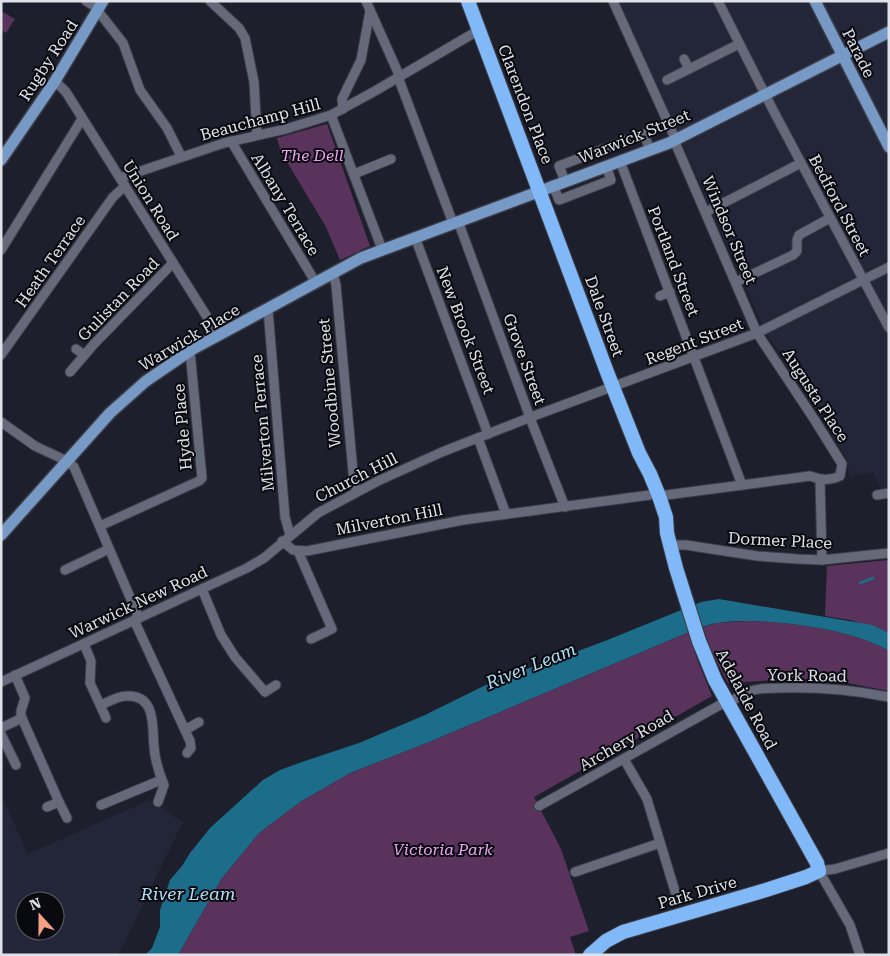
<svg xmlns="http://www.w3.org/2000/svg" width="890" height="956" font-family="'Roboto Serif',serif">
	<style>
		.built { fill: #222638; fill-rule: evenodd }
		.green { fill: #59335c }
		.water { fill: #1c6d8a }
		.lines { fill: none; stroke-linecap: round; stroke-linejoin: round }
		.stream { stroke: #1c6d8a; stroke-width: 2.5 }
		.minor-casing { stroke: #3c3d47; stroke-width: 11 }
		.major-casing { stroke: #3c3d47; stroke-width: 14 }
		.highway-casing { stroke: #3c3d47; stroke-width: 16 }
		.minor { stroke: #666979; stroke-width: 9 }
		.major { stroke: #7699c5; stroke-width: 11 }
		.highway { stroke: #81b9f8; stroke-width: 14 }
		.labels { text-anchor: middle; stroke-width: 4; stroke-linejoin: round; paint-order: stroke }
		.street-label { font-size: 16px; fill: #e0e2ea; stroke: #090a0f }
		.park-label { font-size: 16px; font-style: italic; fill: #efa2f4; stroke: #090a0f }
		.water-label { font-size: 18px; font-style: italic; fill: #b0def2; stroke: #090a0f }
	</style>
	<rect width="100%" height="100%" fill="#1d202c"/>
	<!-- built -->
	<g class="built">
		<polygon points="619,1 889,1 889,489 882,490 873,472 850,476 846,457 765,331"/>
		<path d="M1,795l27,59 121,-54 34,22 -65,133h-117zM25,901h30v30h-30z"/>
	</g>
	<!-- green -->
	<g class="green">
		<polygon points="1,11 15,19 6,33 1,30"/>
		<polygon points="327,124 370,246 340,260 326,227 281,152 277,138"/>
		<polygon points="889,560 889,633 850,620 825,616 827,566"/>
		<path d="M746,621c39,0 111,9 143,30v40l-57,-11 -43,-1 -61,4 -16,-30 -9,-26 14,-4z"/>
		<polygon points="689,632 697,659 712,696 534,797 561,849 589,931 570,937 576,955 178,955 222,878 259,833 300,802 350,773 429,742"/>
	</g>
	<!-- water -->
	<path class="water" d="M719,599l153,26 17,8v18c-35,-23 -130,-35 -171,-28 -10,1 -20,6 -29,9l-260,110 -79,31 -50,29 -41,31 -37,45 -44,77h-33l7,-7 8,-21v-17l10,-30 12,-14 8,-13 20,-25 53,-48 17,-10 19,-7 60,-20 66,-28 85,-42 28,-7 67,-25 96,-39z"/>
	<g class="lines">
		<!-- stream -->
		<polyline class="stream" points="860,583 873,578"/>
		<!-- minor casing -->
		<g class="minor-casing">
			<g id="minor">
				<polyline points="86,1 99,9"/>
				<polyline points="210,1 239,28 245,38 254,82 257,135"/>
				<polyline points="366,1 400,77"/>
				<path d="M613,1l61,135 3,11 80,186 57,86 28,45 -2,12c-11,5 -19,4 -30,0l-151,20"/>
				<polyline points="718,1 773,110 889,328"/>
				<polyline points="98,11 123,43 140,90 167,128 181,156"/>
				<polyline points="684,59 689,69"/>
				<polyline points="398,77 453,223"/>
				<polyline points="667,80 739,44"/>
				<polyline points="55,81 66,92 219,336"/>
				<polyline points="343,109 342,99 361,60 370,11"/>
				<polyline points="331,115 382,249"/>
				<polyline points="231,141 316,283"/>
				<polyline points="620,161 742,485"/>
				<polyline points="354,174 391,159"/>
				<polyline points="120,178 224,143 286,129 331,115 375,91 479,30"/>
				<polyline points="565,181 559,166 640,135 644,134 650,150"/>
				<polyline points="553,185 559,200 611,180 606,166"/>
				<polyline points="706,212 801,163"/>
				<polyline points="458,221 532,423 565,507"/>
				<polyline points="415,237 488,434"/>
				<polyline points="1,250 82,119"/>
				<polyline points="333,273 336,285 354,483 357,491"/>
				<polyline points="736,282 793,255 797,251 797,240 799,235 830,218"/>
				<polyline points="660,296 670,292"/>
				<polyline points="268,309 285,517 290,535"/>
				<polyline points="76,349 84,355"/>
				<polyline points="1,355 113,197 125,186"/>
				<polyline points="70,372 94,344 173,263"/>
				<polyline points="1,422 35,446 67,461 74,467 139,618"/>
				<polyline points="478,438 506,514"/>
				<polyline points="820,480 822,560"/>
				<polyline points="877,495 889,493"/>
				<polyline points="100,526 199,481 202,478 190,351"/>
				<polyline points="282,541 293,550 307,551 463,520 650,495"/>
				<polyline points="670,545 686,545 757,556 798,559 822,560 889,553"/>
				<polyline points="298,551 332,629 311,639"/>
				<polyline points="65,570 109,549"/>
				<polyline points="202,589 221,635 235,657 265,692 276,685"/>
				<polyline points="134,620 190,741 191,748 187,753"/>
				<polyline points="84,644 91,661 90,683 106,718"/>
				<polyline points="15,675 25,698 21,711 21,716 59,802"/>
				<polyline points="1,682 247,568 264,558 318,513 378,481 442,452 531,417 757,333 889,267"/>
				<path d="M101,705c7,-3 17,-9 25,-9 31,-2 26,32 28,51 1,13 5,26 10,38l-6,17"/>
				<path d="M729,705c4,-4 7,-8 12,-10 12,-7 27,-7 41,-7 36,-1 71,2 107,9"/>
				<polyline points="1,728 22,718"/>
				<polyline points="185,730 199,722"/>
				<polyline points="1,734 16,765"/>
				<polyline points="624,759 647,799 677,898"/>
				<polyline points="101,805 161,780"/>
				<polyline points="539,806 727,701"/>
				<polyline points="47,807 59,802 67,818"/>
				<polyline points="575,872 660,843"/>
				<polyline points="860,955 850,925 819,871 835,869 889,853"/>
			</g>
		</g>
		<!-- major casing -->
		<g class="major-casing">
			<g id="major">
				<polyline points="815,1 889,147"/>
				<polyline points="1,160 55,81 103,1"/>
				<polyline points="1,535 110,413 146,381 193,349 361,258 669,143 889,32"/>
			</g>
		</g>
		<!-- highway casing -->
		<g class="highway-casing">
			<polyline id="highway" points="468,1 607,372 639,453 650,474 659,496 666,517 667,533 676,568 699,641 715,680 817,863 819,871 806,877 766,890 623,932 606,941 590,955"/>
		</g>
		<!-- minor -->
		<use href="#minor" class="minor"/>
		<!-- major -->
		<use href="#major" class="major"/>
		<!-- highway -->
		<use href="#highway" class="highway"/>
	</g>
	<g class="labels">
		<!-- street labels -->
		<g class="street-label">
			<text transform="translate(859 53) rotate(63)" y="6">Parade</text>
			<text transform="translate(48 60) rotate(-57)" y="6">Rugby Road</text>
			<text transform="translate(526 104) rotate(69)" y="6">Clarendon Place</text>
			<text transform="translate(260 119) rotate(-15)" y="6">Beauchamp Hill</text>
			<text transform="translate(634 136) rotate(-22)" y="6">Warwick Street</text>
			<text transform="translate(151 200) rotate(58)" y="6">Union Road</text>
			<text transform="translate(286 204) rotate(59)" y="6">Albany Terrace</text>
			<text transform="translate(840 205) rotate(62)" y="6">Bedford Street</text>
			<text transform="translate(730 230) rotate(67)" y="6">Windsor Street</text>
			<text transform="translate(50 261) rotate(-55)" y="6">Heath Terrace</text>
			<text transform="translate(674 261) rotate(69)" y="6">Portland Street</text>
			<text transform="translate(118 299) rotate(-46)" y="6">Gulistan Road</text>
			<text transform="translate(605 316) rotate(70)" y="6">Dale Street</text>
			<text transform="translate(466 330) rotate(69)" y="6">New Brook Street</text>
			<text transform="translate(189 337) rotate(-31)" y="6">Warwick Place</text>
			<text transform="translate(694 341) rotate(-21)" y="6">Regent Street</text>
			<text transform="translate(525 359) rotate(70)" y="6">Grove Street</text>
			<text transform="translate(329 383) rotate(-95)" y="6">Woodbine Street</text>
			<text transform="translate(816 395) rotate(57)" y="6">Augusta Place</text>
			<text transform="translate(262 423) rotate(-95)" y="6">Milverton Terrace</text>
			<text transform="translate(182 427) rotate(-95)" y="6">Hyde Place</text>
			<text transform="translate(356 477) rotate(-27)" y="6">Church Hill</text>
			<text transform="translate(389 519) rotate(-11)" y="6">Milverton Hill</text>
			<text transform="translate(780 540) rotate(3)" y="6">Dormer Place</text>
			<text transform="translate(138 602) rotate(-25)" y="6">Warwick New Road</text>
			<text transform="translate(807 675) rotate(1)" y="6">York Road</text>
			<text transform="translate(747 699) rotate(62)" y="6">Adelaide Road</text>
			<text transform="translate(626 740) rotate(-30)" y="6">Archery Road</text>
			<text transform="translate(697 892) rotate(-16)" y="6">Park Drive</text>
		</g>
		<!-- park labels -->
		<g class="park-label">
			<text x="312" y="161">The Dell</text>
			<text x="443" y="855">Victoria Park</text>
		</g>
		<!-- water labels -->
		<g class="water-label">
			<text transform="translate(531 666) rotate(-22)" y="6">River Leam</text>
			<text x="188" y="900">River Leam</text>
		</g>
	</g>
	<!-- border -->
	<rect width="890" height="956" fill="none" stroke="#e0e2ea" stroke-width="5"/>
	<!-- north arrow -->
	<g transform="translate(40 916) rotate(339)"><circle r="24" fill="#090a0f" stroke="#5f6067"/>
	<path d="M0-4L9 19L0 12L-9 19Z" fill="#f39f86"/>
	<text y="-8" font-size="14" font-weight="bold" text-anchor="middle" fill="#e0e2ea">N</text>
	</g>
</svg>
